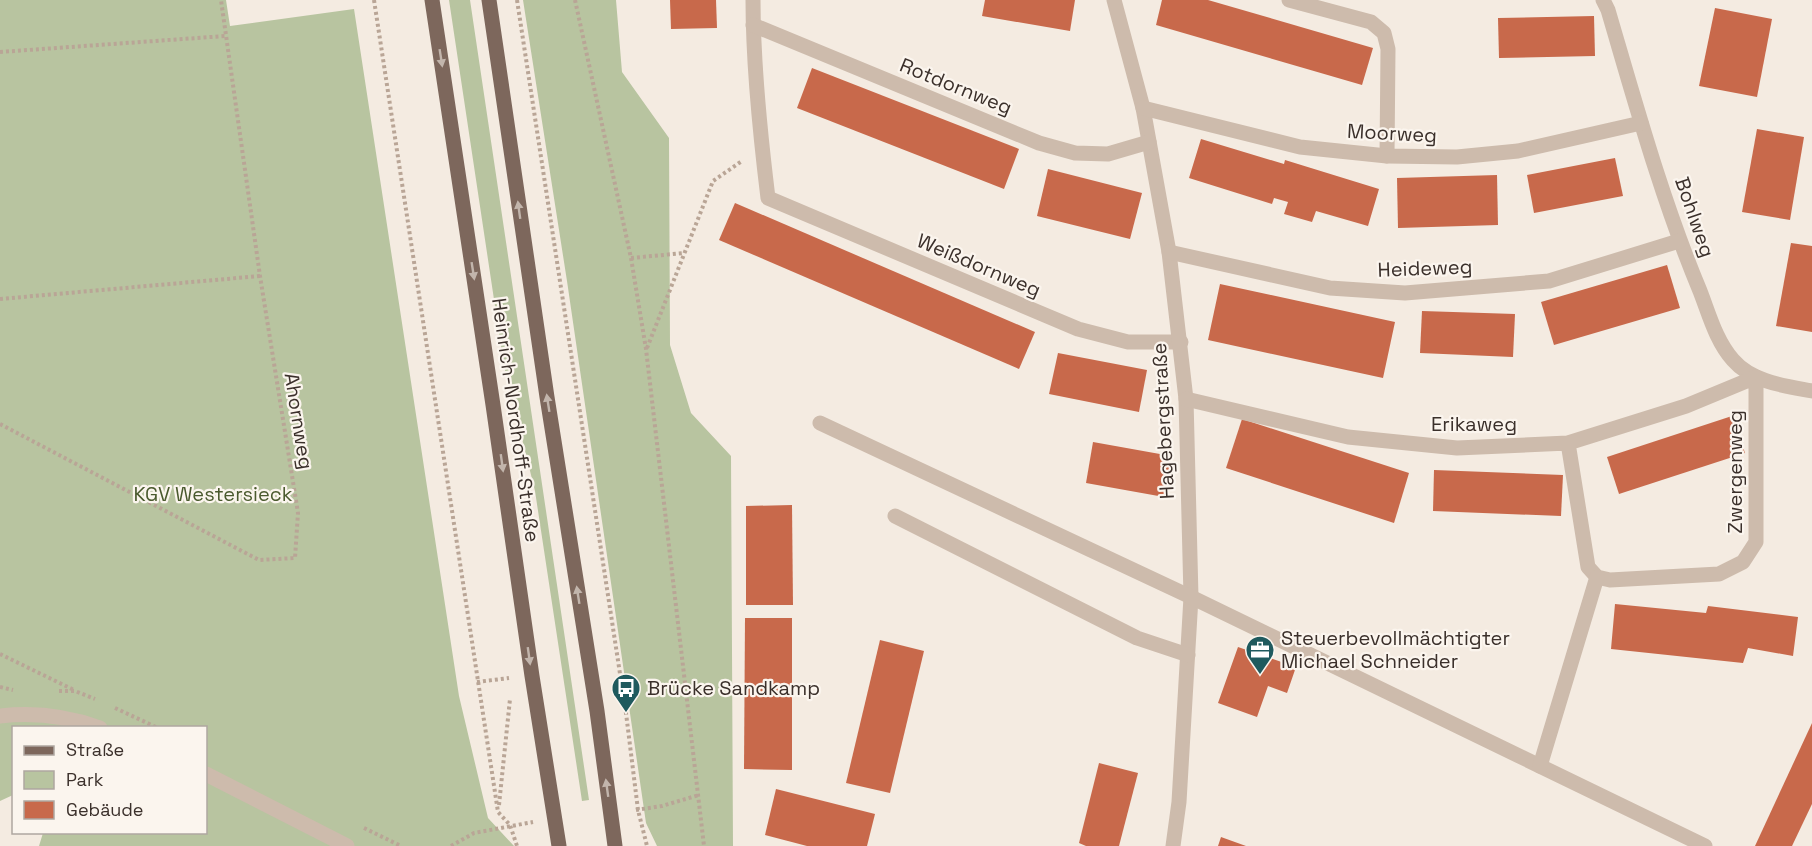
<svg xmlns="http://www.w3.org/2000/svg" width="1812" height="846" font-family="'Space Grotesk',sans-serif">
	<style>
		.green { fill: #b8c4a0 }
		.building { fill: #c8694b }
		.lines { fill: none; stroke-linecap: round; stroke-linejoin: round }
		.path { stroke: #b9a596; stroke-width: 4; stroke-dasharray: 3 3; stroke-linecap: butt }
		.minor { stroke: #cdbbac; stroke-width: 15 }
		.major { stroke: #7d675c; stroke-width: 15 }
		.oneway { fill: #c2b5ac }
		.labels { text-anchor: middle; stroke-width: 4.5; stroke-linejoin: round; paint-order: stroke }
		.street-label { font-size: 20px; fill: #3b302b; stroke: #fbf5ee }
		.park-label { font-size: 20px; fill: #4a5a2e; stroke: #fbf5ee }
		.poi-label { font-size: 20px; fill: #3b302b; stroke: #fbf5ee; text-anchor: start }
	</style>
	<rect width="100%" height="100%" fill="#f4ebe1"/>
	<!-- green -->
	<g class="green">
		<polygon points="0,0 226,0 230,26 354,9 459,696 488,818 514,846 39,846 43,833 206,832 206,728 14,728 13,795 0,801"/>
		<polygon points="449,0 470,0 589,800 582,801 535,491 504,366"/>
		<polygon points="523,0 616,0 622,72 669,138 670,345 691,413 731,456 733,846 657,846 646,823 567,281"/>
	</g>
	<!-- building -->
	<g class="building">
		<polygon points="670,0 716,0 717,28 671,29"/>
		<polygon points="985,0 1075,0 1070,31 982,16"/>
		<polygon points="1162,0 1208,0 1373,48 1362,85 1156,25"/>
		<polygon points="1715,8 1772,19 1757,97 1699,86"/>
		<polygon points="1594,16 1595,56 1499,58 1498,18"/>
		<polygon points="812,68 1019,149 1004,189 797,108"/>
		<polygon points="1757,129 1804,137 1790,220 1742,212"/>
		<polygon points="1201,139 1284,164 1285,160 1379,189 1368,226 1316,211 1312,222 1284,214 1288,202 1274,198 1272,204 1189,178"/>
		<polygon points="1615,158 1623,196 1534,213 1527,175"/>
		<polygon points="1048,169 1142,193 1130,239 1037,216"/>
		<polygon points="1497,175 1498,225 1398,228 1397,178"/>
		<polygon points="735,203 1035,332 1019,369 719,240"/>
		<polygon points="1791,243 1812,246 1812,332 1776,326"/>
		<polygon points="1667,265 1680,308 1554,345 1541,302"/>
		<polygon points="1220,284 1395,322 1383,378 1208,340"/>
		<polygon points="1422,311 1515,314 1513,357 1420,353"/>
		<polygon points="1058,353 1147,370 1139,412 1049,394"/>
		<polygon points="1732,416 1745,453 1619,494 1607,457"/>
		<polygon points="1242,419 1409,473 1394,523 1226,468"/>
		<polygon points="1093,442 1171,456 1164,497 1086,483"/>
		<polygon points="1434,470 1563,475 1561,516 1433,511"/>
		<polygon points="792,505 793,605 746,605 746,506"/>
		<polygon points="1615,604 1706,613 1708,606 1798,617 1793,656 1748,648 1743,663 1611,649"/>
		<polygon points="745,618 792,618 792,770 744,769"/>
		<polygon points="880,640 924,651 890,793 846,783"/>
		<polygon points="1238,647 1296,667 1287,693 1268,686 1257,717 1218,703"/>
		<polygon points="1812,723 1812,804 1792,846 1755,846"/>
		<polygon points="1099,763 1138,773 1119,846 1086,846 1079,843"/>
		<polygon points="776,789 875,814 867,846 807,846 765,835"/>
		<polygon points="1221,837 1246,846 1218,846"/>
	</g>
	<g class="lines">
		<!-- path -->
		<g class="path">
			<polyline points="374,0 498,812 510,825 517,846"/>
			<polyline points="517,0 626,713 638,810 647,846"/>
			<polyline points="575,0 631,258 646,349 704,846"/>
			<polyline points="0,52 225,36"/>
			<polyline points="631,258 684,253"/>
			<polyline points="0,299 260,276"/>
			<polyline points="647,348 713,181 742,161"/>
			<polyline points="0,424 259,560 295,558 298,513 260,276 221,0"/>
			<polyline points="0,654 74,690"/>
			<polyline points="477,682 509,678"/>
			<polyline points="0,687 13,690"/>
			<polyline points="59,691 75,691 95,699"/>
			<polyline points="115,708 158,728"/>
			<polyline points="499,805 510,699"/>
			<polyline points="636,810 662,806 699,795"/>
			<polyline points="364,828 401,846"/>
			<polyline points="451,846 474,833 533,822"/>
		</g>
		<!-- minor -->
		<g class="minor">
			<path d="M753,0c0,66 7,133 15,198l310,131 50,13h53"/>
			<polyline points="1114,0 1143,108 1169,252 1186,399 1191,597 1179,802 1173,846"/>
			<polyline points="1289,0 1371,22 1384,33 1388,49 1387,156"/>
			<path d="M1603,0l5,10c28,95 54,190 92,281 9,23 16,50 33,69 19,22 52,26 79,31"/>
			<polyline points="753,25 1039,143 1075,153 1108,154 1149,142"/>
			<polyline points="1143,108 1300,147 1387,156 1457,157 1518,151 1641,123"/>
			<polyline points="1169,252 1330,288 1405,293 1549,281 1679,241"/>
			<polyline points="1186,399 1348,437 1457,448 1568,443 1686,406 1756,377 1756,542 1743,562 1719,574 1610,580 1597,577 1588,567 1568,443"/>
			<polyline points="820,423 1191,597 1705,846"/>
			<polyline points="895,516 1137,638 1188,655"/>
			<path d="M0,716c35,-4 67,0 100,12"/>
			<polyline points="1540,766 1597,577"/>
			<polyline points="206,774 347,846"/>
		</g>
		<!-- major -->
		<g class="major">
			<polyline points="432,0 493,405 532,676 559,846"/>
			<polyline points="489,0 547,397 597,711 615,846"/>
		</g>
	</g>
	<!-- one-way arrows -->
	<defs><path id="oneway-solid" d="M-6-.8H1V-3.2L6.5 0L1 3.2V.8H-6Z" transform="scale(1.5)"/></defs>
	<g class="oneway">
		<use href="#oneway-solid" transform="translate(441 58) rotate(81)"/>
		<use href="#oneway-solid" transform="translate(519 210) rotate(-98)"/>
		<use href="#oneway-solid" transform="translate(473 271) rotate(81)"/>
		<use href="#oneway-solid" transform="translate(548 403) rotate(-99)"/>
		<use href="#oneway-solid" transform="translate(502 463) rotate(82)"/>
		<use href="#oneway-solid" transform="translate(578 595) rotate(-99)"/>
		<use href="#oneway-solid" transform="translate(529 656) rotate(82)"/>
		<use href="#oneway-solid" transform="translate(607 788) rotate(-98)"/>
	</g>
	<!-- icons -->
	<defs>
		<g id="office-pin" transform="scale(1.5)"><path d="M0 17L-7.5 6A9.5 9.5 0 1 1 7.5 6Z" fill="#1f5a5e" stroke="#fbf5ee"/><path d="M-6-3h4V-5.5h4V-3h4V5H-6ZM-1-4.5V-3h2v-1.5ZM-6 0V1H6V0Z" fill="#fff"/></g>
		<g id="bus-pin" transform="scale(1.5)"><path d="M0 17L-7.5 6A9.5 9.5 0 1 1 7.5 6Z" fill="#1f5a5e" stroke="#fbf5ee"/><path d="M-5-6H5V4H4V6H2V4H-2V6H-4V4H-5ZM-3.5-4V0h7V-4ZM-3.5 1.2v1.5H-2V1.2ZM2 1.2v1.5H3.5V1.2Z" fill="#fff"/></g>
	</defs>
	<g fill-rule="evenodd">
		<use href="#office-pin" x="1260" y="650"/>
		<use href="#bus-pin" x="626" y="688"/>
	</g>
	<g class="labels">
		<!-- street labels -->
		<g class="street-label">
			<text transform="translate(956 86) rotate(22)" y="7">Rotdornweg</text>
			<text transform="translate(1392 133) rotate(3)" y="7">Moorweg</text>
			<text transform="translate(1695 217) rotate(71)" y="7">Bohlweg</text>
			<text transform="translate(979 265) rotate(23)" y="7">Weißdornweg</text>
			<text transform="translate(1425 268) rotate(-2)" y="7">Heideweg</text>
			<text transform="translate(516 420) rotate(82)" y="7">Heinrich-Nordhoff-Straße</text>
			<text transform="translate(299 421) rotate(81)" y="7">Ahornweg</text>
			<text transform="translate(1163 421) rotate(-93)" y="7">Hagebergstraße</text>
			<text x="1474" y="431">Erikaweg</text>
			<text transform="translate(1735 472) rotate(-90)" y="7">Zwergenweg</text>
		</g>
		<!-- park labels -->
		<g class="park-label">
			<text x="213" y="501">KGV Westersieck</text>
		</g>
		<!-- poi labels -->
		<g class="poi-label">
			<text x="1281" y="645">Steuerbevollmächtigter<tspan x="1281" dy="23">Michael Schneider</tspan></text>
			<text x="647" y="695">Brücke Sandkamp</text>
		</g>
	</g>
	<!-- legend -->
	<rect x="12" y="726" width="195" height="108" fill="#fbf5ee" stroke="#aea6a0" stroke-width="1.5"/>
	<rect x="24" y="746" width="30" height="9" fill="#7d675c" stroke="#aea6a0" stroke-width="1.5"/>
	<text x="66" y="756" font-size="18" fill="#3b302b">Straße</text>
	<rect x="24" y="771" width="30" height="18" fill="#b8c4a0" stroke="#aea6a0" stroke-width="1.5"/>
	<text x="66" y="786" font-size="18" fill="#3b302b">Park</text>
	<rect x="24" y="801" width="30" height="18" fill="#c8694b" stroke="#aea6a0" stroke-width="1.5"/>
	<text x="66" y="816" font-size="18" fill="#3b302b">Gebäude</text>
</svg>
